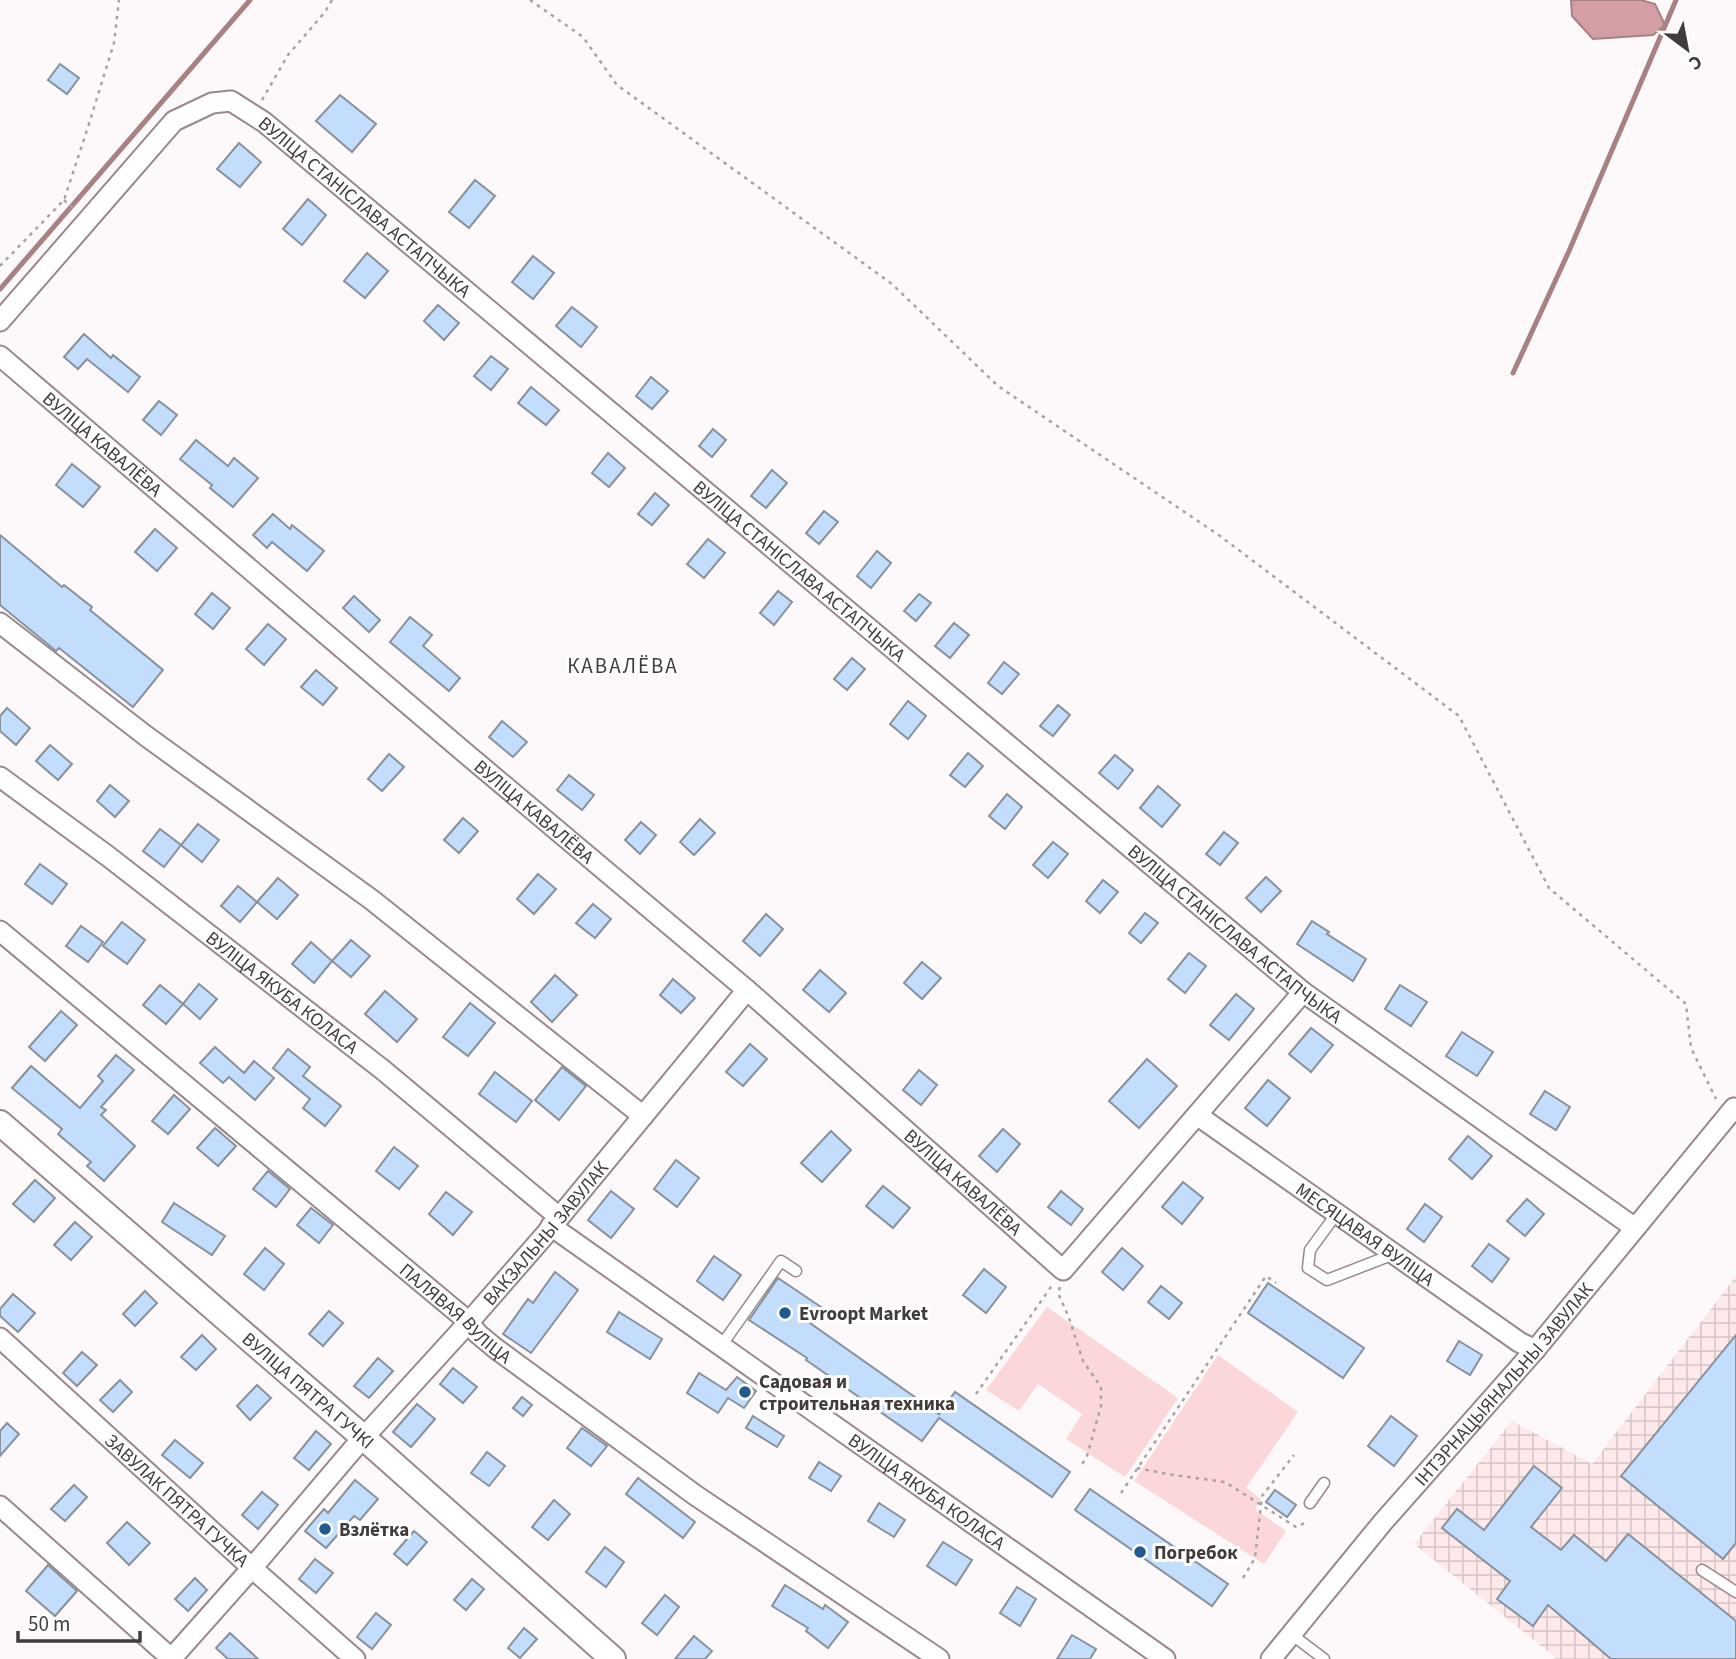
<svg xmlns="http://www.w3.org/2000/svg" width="1736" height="1659" font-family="'Source Sans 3',sans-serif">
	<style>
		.industrial { fill: url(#industrial-grid) }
		.park { fill: #fcd7da }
		.water { fill: #d39fa4; stroke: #a78184; stroke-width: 2 }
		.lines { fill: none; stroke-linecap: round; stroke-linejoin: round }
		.stream { stroke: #a78184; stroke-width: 5 }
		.building { fill: #c3defc; stroke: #88919c; stroke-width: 2 }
		.service-casing { stroke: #988889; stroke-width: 13 }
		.minor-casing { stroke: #988889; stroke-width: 23 }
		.tertiary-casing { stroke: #988889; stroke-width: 28 }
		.path { stroke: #a8a3a3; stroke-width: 2.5; stroke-dasharray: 3.5 5; stroke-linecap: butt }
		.service { stroke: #fff; stroke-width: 10 }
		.minor { stroke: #fff; stroke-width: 19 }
		.tertiary { stroke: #fff; stroke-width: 24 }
		.poi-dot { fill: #215a91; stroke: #fff; stroke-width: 2.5 }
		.labels { text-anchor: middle; stroke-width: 6; stroke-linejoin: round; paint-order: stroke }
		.street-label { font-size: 19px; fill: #413b3b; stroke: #fff }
		.poi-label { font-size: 19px; font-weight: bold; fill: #413b3b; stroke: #fff; text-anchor: start }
		.neighbourhood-label { font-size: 21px; letter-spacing: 2px; fill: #413b3b; stroke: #fff }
	</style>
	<defs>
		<pattern id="industrial-grid" width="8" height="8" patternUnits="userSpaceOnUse" patternTransform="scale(1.75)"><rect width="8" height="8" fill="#fde8ea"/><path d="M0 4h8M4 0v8" fill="none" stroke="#dac8ca"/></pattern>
	</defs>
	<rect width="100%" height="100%" fill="#fdf9fa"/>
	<!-- industrial -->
	<polygon class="industrial" points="1736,1276 1736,1659 1554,1659 1555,1657 1414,1544 1512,1421 1592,1464"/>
	<!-- park -->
	<g class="park">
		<polygon points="1047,1307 1178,1398 1125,1477 1066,1439 1082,1414 1038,1384 1019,1411 986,1390"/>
		<polygon points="1218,1355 1298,1412 1246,1488 1261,1499 1255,1509 1286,1531 1264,1564 1134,1481"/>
	</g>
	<!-- water -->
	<polygon class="water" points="1571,0 1641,0 1655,4 1665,25 1653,35 1593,39 1572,16"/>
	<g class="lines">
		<!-- stream -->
		<g class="stream">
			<polyline points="0,289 250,0"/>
			<polyline points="1513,373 1569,251 1676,0"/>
		</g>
	</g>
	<!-- building -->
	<g class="building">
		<polygon points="60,64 79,78 67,94 48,80"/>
		<polygon points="340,95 376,124 352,152 316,121"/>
		<polygon points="239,143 261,162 240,187 217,169"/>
		<polygon points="475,180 495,196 469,228 449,212"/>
		<polygon points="308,199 326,215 302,245 283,229"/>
		<polygon points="367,253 388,271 365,298 344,281"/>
		<polygon points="533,256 554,273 533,299 512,282"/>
		<polygon points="438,305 459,323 444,340 424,321"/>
		<polygon points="572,307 597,327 581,347 556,326"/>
		<polygon points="84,334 111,358 113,355 140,377 128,392 87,359 78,369 64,357"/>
		<polygon points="491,356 508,369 491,390 474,376"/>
		<polygon points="651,377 668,391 652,409 636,396"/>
		<polygon points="531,387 559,410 546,425 518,403"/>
		<polygon points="159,401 177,415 161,435 143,420"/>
		<polygon points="713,429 726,440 712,457 699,446"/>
		<polygon points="196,440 228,466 234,458 258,478 233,507 210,488 212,485 180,459"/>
		<polygon points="608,453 625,468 609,487 592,473"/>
		<polygon points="72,464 100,487 83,507 56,485"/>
		<polygon points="772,470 787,483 766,508 751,496"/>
		<polygon points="655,493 669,505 652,525 638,514"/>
		<polygon points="824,511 838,522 819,544 806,533"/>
		<polygon points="273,514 290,529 292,525 324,551 307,571 272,542 267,548 253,535"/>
		<polygon points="155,529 177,548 157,571 135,552"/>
		<polygon points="0,535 62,587 64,585 92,607 90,610 163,670 133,707 59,648 56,651 0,605"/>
		<polygon points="708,539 725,553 704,578 687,564"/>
		<polygon points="877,551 891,563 871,588 857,576"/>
		<polygon points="778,591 792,602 774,625 760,613"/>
		<polygon points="212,593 230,608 213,629 195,614"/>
		<polygon points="919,594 931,603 916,621 904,611"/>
		<polygon points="354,596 380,620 369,632 343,608"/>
		<polygon points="410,617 432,635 423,646 460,678 449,691 390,642"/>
		<polygon points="954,623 969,635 950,658 935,646"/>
		<polygon points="268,624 286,639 264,665 246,649"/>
		<polygon points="852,658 865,669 847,690 834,679"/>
		<polygon points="1004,662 1019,674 1002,694 988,683"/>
		<polygon points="316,670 337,688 323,705 301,687"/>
		<polygon points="908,701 926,716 908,739 890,724"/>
		<polygon points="1058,705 1070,715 1053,736 1040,726"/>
		<polygon points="7,708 30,728 16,745 0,731 0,716"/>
		<polygon points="502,721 527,742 513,757 489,737"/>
		<polygon points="50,745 72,764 58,780 36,761"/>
		<polygon points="968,753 983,766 965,787 950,775"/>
		<polygon points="389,754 404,767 382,791 368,779"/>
		<polygon points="1115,755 1133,770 1118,789 1099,773"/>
		<polygon points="569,775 594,795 582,810 557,790"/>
		<polygon points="110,785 129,801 115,817 97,801"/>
		<polygon points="1158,786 1180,805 1162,827 1140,808"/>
		<polygon points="1007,794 1022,807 1005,829 989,816"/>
		<polygon points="463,818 478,831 459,853 444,840"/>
		<polygon points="700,819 715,833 694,855 680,842"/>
		<polygon points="641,822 656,835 640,854 625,840"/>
		<polygon points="198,824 219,840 202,862 181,845"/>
		<polygon points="160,829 181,845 164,867 143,851"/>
		<polygon points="1224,832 1238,843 1220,865 1206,854"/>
		<polygon points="1053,842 1068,854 1048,878 1033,865"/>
		<polygon points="40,864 67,884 52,904 25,884"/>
		<polygon points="538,874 556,889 534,914 517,899"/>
		<polygon points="1266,877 1281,891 1261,912 1246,898"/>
		<polygon points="278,878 298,895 277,919 257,902"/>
		<polygon points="1103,880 1118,892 1100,913 1086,901"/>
		<polygon points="238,886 257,902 240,922 221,906"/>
		<polygon points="593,904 611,919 595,938 576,923"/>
		<polygon points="1145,913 1158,923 1141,943 1129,933"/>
		<polygon points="766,914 783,929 760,956 743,941"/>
		<polygon points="1312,921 1329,932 1327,934 1366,959 1353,981 1297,944"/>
		<polygon points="122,922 145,940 127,964 103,946"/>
		<polygon points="81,926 103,942 88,962 66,946"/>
		<polygon points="351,940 370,956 351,977 332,961"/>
		<polygon points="311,942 332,961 314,983 292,964"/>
		<polygon points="1189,953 1206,966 1185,993 1168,979"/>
		<polygon points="922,962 941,978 922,999 904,983"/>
		<polygon points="820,970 846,993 829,1012 803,990"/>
		<polygon points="555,975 577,995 552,1022 531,1002"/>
		<polygon points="673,979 695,998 681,1013 660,995"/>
		<polygon points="199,984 217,999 200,1019 183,1004"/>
		<polygon points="160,985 183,1004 166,1024 143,1005"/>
		<polygon points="1400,985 1427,1002 1411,1026 1385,1009"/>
		<polygon points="385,991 417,1019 397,1042 365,1014"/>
		<polygon points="1236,994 1254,1009 1229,1040 1210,1025"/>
		<polygon points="470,1003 495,1023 468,1056 443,1037"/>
		<polygon points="61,1011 77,1025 45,1061 29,1047"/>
		<polygon points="1311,1028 1333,1045 1311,1072 1289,1054"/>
		<polygon points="1462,1032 1493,1052 1477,1076 1446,1056"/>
		<polygon points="750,1044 767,1059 743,1086 726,1072"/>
		<polygon points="215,1047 244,1073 254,1061 274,1078 255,1100 229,1077 223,1083 200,1063"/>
		<polygon points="288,1049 310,1067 303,1076 341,1106 325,1126 303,1108 310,1099 273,1068"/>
		<polygon points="116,1055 134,1070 101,1107 106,1110 101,1115 135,1146 104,1181 87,1166 91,1162 58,1134 62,1129 12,1088 31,1066 80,1108 103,1081 98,1076"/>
		<polygon points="1147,1059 1177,1086 1139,1128 1109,1101"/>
		<polygon points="562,1067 586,1086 559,1120 535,1100"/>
		<polygon points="919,1070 937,1085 921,1105 903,1090"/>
		<polygon points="495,1072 532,1101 516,1122 479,1094"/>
		<polygon points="1268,1080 1290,1098 1267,1126 1245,1108"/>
		<polygon points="1545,1091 1570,1107 1556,1130 1530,1114"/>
		<polygon points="174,1095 190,1109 168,1134 152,1121"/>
		<polygon points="215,1128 236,1146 218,1166 197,1148"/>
		<polygon points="1003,1129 1020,1144 997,1172 979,1156"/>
		<polygon points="831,1131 851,1150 822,1182 801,1163"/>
		<polygon points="1468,1136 1492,1156 1472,1179 1449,1159"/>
		<polygon points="394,1147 418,1166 399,1189 376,1171"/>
		<polygon points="676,1160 699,1178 677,1207 654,1189"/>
		<polygon points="268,1171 290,1189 276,1207 253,1189"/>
		<polygon points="35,1180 55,1198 34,1222 13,1204"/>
		<polygon points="1183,1182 1203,1198 1182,1224 1162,1207"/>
		<polygon points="883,1186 910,1208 893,1228 866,1206"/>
		<polygon points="611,1191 634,1209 611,1238 588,1220"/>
		<polygon points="1061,1191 1083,1209 1071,1225 1048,1207"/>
		<polygon points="446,1192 472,1212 453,1235 429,1214"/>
		<polygon points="1527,1199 1544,1214 1525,1236 1507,1221"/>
		<polygon points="174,1203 225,1236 212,1255 162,1222"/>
		<polygon points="1425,1204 1442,1217 1424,1242 1407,1229"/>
		<polygon points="311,1208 333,1225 319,1243 297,1225"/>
		<polygon points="75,1222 92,1237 71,1260 54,1245"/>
		<polygon points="1489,1244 1509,1259 1492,1282 1472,1266"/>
		<polygon points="265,1248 284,1264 264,1290 244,1274"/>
		<polygon points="1122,1248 1143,1266 1123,1290 1102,1272"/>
		<polygon points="714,1256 741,1275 723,1300 697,1281"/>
		<polygon points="984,1269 1006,1287 986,1313 963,1295"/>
		<polygon points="555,1272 578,1290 531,1353 503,1334 528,1299 533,1303"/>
		<polygon points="778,1278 821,1307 810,1323 939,1414 955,1392 1070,1472 1052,1497 939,1418 922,1441 806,1360 807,1358 749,1320"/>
		<polygon points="1268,1283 1364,1348 1343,1378 1248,1313"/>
		<polygon points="1161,1286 1182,1303 1169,1319 1148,1302"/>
		<polygon points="145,1291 157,1303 135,1326 123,1314"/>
		<polygon points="13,1294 35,1313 18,1332 0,1316 0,1309"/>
		<polygon points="329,1311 343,1323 323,1346 309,1334"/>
		<polygon points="619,1312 662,1339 650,1359 607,1332"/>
		<polygon points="202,1335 216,1349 196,1370 181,1357"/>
		<polygon points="1736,1335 1736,1543 1723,1559 1621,1476"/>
		<polygon points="1459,1341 1482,1355 1470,1375 1447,1361"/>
		<polygon points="82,1352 97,1365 77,1386 63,1373"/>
		<polygon points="378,1358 393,1371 369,1398 354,1386"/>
		<polygon points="453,1368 477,1387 463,1403 440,1384"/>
		<polygon points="699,1373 726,1390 737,1377 756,1391 744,1408 728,1398 718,1413 687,1393"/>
		<polygon points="120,1380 132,1392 113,1412 100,1400"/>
		<polygon points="257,1385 271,1398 250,1420 237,1406"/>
		<polygon points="522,1397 532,1405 523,1416 513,1408"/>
		<polygon points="417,1404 435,1419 411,1447 393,1432"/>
		<polygon points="753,1416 784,1436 777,1447 746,1428"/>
		<polygon points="1391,1416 1417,1436 1394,1466 1368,1446"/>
		<polygon points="7,1423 19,1434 0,1456 0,1431"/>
		<polygon points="582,1428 607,1446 591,1466 567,1448"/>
		<polygon points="316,1431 331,1444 309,1470 294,1458"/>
		<polygon points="175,1440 203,1463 190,1478 162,1455"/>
		<polygon points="487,1452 505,1466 489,1486 471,1473"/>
		<polygon points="819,1462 841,1476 831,1491 809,1478"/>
		<polygon points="1534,1466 1562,1488 1531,1527 1561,1550 1574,1535 1606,1561 1628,1534 1736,1621 1736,1659 1611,1659 1548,1605 1533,1626 1497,1599 1510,1581 1442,1528 1457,1509 1484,1530"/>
		<polygon points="638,1478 695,1522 683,1538 626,1494"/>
		<polygon points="355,1480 378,1499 360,1520 354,1516 326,1548 305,1531 324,1509 328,1513"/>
		<polygon points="74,1485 87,1497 65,1521 51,1509"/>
		<polygon points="1090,1489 1228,1584 1212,1606 1075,1510"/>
		<polygon points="1275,1490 1296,1505 1287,1517 1266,1502"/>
		<polygon points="262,1492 278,1505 258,1529 242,1515"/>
		<polygon points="554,1500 570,1514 548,1540 532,1527"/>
		<polygon points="879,1503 905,1520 894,1537 868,1521"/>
		<polygon points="127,1522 150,1543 129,1565 107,1543"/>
		<polygon points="414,1531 427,1542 407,1565 394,1554"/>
		<polygon points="943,1542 972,1560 956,1585 927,1566"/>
		<polygon points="605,1547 624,1562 606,1587 586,1572"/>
		<polygon points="315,1559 333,1573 316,1593 299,1579"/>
		<polygon points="48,1565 77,1591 55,1616 26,1591"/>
		<polygon points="195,1578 207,1590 188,1611 175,1599"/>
		<polygon points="472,1579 484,1589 466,1610 454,1600"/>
		<polygon points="785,1585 823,1609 825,1605 848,1622 828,1648 806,1631 808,1628 772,1606"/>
		<polygon points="1017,1587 1036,1599 1020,1626 1000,1613"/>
		<polygon points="665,1595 679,1607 657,1635 642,1623"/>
		<polygon points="376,1613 391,1625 372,1649 357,1637"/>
		<polygon points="524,1628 537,1639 520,1658 508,1648"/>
		<polygon points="230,1633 258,1659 228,1659 216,1648"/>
		<polygon points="1072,1635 1096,1649 1090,1659 1057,1659"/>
		<polygon points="694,1636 712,1651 705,1659 675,1659"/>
	</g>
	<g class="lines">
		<!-- service casing -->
		<g class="service-casing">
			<g id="service">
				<polyline points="1337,1213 1310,1250 1308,1268 1327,1280 1394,1254"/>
				<polyline points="721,1346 781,1261 796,1271"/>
				<polyline points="1310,1503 1324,1483"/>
				<polyline points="1702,1570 1736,1592"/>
				<polyline points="1291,1634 1324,1659"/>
			</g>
		</g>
		<!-- minor casing -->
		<g class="minor-casing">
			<g id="minor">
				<path id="s1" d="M0,321l174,-200 38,-18 19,-2 33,21 1039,870 332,236"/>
				<path id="s2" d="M0,356l464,396 283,238 316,280 240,-278"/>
				<polyline points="0,623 146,736 372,900 643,1116"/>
				<path id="s3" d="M0,777l109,80 274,213 176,147"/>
				<path id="s4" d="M0,931l469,391 8,11 18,15 200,147 244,164"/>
				<path id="s5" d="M1197,1115l322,227 16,8"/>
				<path id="s6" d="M551,1226l614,433"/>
				<path id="s7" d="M0,1338l252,230 103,91"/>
				<polyline points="0,1506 172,1659"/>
				<path id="s8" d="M171,1659l81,-91 102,-120 115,-126 75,-86 203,-246"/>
				<path id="s9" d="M1271,1659l112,-137 152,-172 199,-242 2,2"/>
			</g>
		</g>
		<!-- tertiary casing -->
		<g class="tertiary-casing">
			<g id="tertiary">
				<path id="s10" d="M0,1123l364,315 249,221"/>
			</g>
		</g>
		<!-- path -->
		<g class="path">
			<polyline points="530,0 583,37 617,85 892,284 998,386 1220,536 1459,716 1549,888 1686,1004 1691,1048 1716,1099"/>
			<polyline points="262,100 288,55 325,12 332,0"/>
			<polyline points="64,200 74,209"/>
			<polyline points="0,266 64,200 88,127 114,43 119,0"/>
			<polyline points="1060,1287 1058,1293 1069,1318 1083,1361 1101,1387 1101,1406 1087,1456 1081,1466"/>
			<polyline points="976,1394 1053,1284"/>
			<polyline points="1137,1468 1167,1474 1225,1482 1296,1527 1307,1522"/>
			<polyline points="1121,1493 1266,1276 1276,1283"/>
			<polyline points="1243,1578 1255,1558 1262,1496 1294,1455"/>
		</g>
		<!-- service -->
		<use href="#service" class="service"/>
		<!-- minor -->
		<use href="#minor" class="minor"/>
		<!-- tertiary -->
		<use href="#tertiary" class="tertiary"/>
	</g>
	<!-- markers -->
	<g class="poi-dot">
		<circle cx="785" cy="1313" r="7"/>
		<circle cx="745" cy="1392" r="7"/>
		<circle cx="325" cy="1529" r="7"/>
		<circle cx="1140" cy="1552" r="7"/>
	</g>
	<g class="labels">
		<!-- street labels -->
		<g class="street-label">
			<text dy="7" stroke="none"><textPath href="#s1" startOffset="497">ВУЛІЦА СТАНІСЛАВА АСТАПЧЫКА</textPath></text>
			<text dy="7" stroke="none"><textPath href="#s2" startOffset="135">ВУЛІЦА КАВАЛЁВА</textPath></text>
			<text dy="7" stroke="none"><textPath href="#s1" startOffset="1064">ВУЛІЦА СТАНІСЛАВА АСТАПЧЫКА</textPath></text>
			<text dy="7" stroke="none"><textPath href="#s2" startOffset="702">ВУЛІЦА КАВАЛЁВА</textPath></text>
			<text dy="7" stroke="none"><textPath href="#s1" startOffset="1631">ВУЛІЦА СТАНІСЛАВА АСТАПЧЫКА</textPath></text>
			<text dy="7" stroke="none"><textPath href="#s3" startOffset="355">ВУЛІЦА ЯКУБА КОЛАСА</textPath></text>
			<text dy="7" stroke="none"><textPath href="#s2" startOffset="1269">ВУЛІЦА КАВАЛЁВА</textPath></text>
			<text dy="7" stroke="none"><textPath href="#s8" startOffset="567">ВАКЗАЛЬНЫ ЗАВУЛАК</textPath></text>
			<text dy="7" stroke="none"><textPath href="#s5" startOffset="206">МЕСЯЦАВАЯ ВУЛІЦА</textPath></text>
			<text dy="7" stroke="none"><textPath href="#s4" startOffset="595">ПАЛЯВАЯ ВУЛІЦА</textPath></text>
			<text dy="7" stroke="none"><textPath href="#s9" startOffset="360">ІНТЭРНАЦЫЯНАЛЬНЫ ЗАВУЛАК</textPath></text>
			<text dy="7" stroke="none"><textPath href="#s10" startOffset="408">ВУЛІЦА ПЯТРА ГУЧКІ</textPath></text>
			<text dy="7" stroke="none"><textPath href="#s6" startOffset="460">ВУЛІЦА ЯКУБА КОЛАСА</textPath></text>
			<text dy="7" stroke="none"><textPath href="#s7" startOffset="240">ЗАВУЛАК ПЯТРА ГУЧКА</textPath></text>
		</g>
		<!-- poi labels -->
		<g class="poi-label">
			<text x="799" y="1320">Evroopt Market</text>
			<text x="759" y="1388">Садовая и<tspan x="759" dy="22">строительная техника</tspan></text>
			<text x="339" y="1536">Взлётка</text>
			<text x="1154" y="1559">Погребок</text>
		</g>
		<!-- neighbourhood labels -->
		<g class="neighbourhood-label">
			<text x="623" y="673">КАВАЛЁВА</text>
		</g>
	</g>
	<!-- north arrow -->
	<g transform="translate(1687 49) rotate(148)" stroke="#ffffff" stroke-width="5" paint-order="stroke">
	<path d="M0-5L12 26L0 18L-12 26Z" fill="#413b3b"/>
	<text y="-10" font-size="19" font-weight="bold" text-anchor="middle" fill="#413b3b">С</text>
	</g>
	<!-- scale -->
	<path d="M18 1631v10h122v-10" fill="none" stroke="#413b3b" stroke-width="3.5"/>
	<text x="28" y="1631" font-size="21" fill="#413b3b" stroke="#ffffff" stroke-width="5" paint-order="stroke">50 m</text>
</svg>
